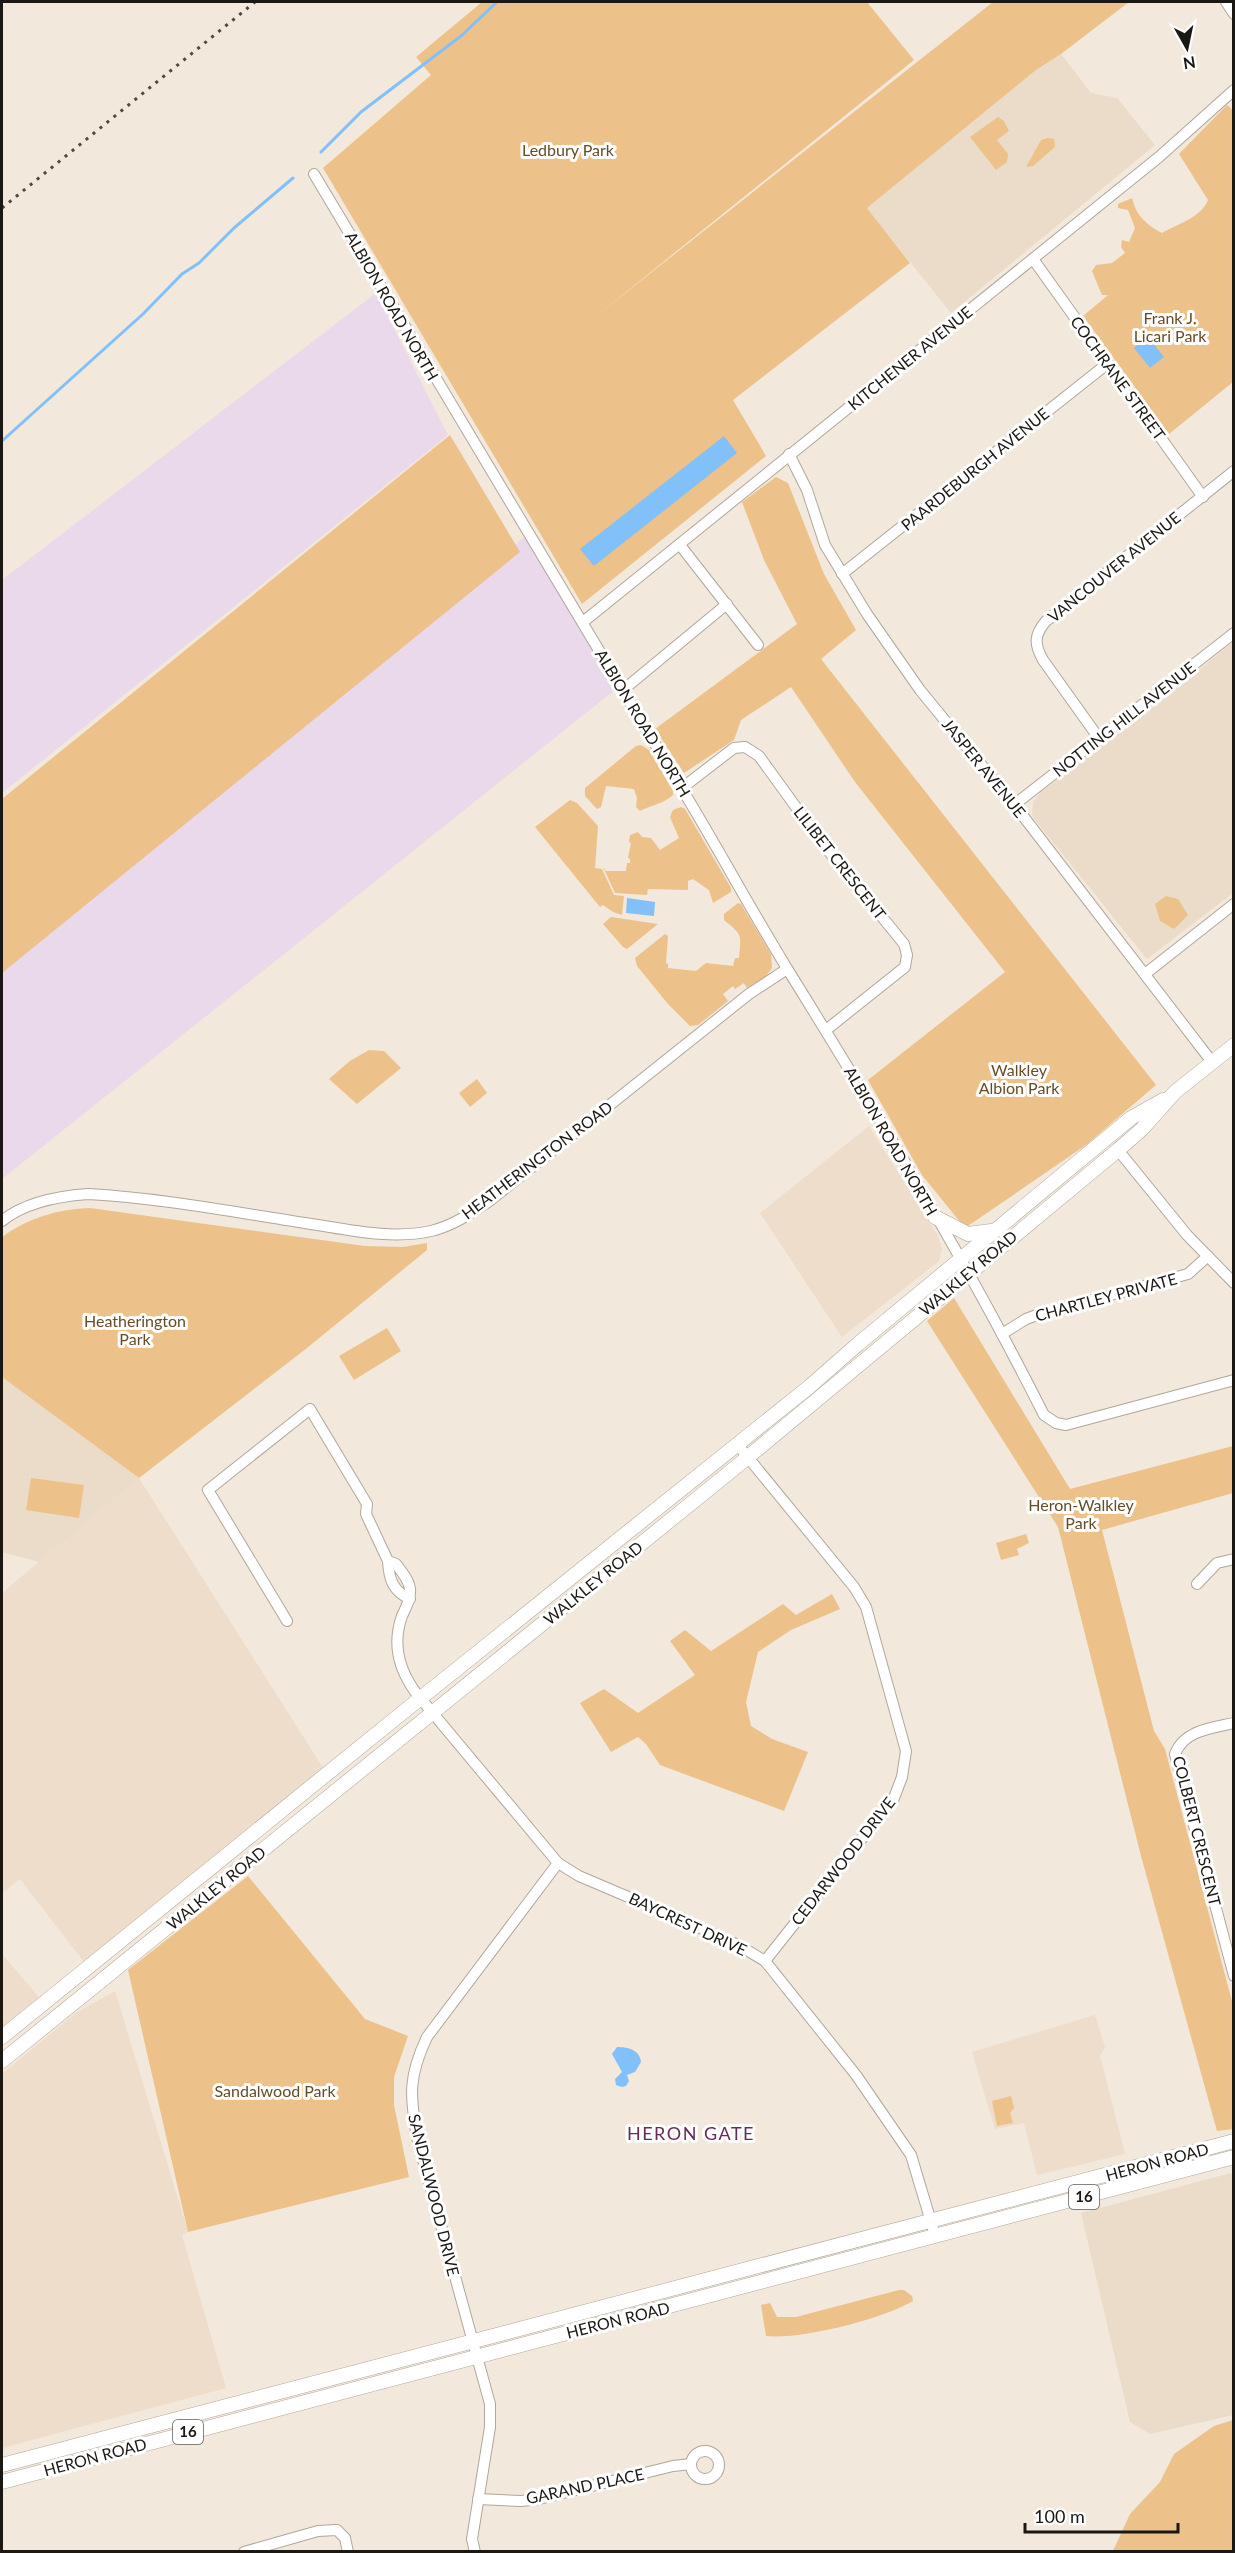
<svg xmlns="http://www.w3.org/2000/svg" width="1235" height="2553" font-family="Lato,sans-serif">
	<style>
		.commercial { fill: #edddca }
		.industrial { fill: #ead9eb }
		.built { fill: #ebdcc9 }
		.green { fill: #ecc28a }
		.water { fill: #82c0f9 }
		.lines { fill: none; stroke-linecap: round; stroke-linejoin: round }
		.stream { stroke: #82c0f9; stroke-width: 3 }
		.minor-casing { stroke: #b0a79b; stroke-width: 12 }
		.major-casing { stroke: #b0a79b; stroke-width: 15 }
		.minor { stroke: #fff; stroke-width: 10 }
		.major { stroke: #fff; stroke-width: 14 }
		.rail { stroke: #4d4842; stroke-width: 3; stroke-dasharray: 3 6; stroke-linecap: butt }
		.labels { text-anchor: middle; stroke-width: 6; stroke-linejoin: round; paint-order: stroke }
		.shield { fill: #fff; stroke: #5f5d5a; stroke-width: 1.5 }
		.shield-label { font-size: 15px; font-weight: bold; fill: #1b1813 }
		.park-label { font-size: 16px; fill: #674c27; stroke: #fff }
		.street-label { font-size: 16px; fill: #1b1813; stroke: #fff }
		.neighbourhood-label { font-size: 18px; letter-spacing: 1.5px; fill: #652c57; stroke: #fff }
	</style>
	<rect width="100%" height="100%" fill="#f2e8db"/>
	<!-- commercial -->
	<g class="commercial">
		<polygon points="869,1126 938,1236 942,1249 939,1261 842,1337 760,1213"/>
		<polygon points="139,1478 325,1771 84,1962 20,1879 2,1893 2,1593"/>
		<polygon points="2,1954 39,1997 2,2027"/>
		<polygon points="115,1991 188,2232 182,2235 226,2388 2,2448 2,2074 76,2013"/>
		<polygon points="1095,2015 1105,2047 1100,2056 1125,2154 1037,2175 1024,2123 995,2129 972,2052"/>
	</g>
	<!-- industrial -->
	<g class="industrial">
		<polygon points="376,293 448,435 2,793 2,580"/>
		<polygon points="526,536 616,689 2,1179 2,966"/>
	</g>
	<!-- built -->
	<g class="built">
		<polygon points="1061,54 1091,93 1117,98 1155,145 951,313 867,208 1036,70"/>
		<polygon points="1233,642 1233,893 1147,959 1032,816 1033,802 1040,793 1155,706"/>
		<polygon points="2,1377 139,1478 39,1562 2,1552"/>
		<polygon points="1231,2173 1234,2183 1233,2415 1150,2434 1130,2422 1081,2213"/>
	</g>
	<!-- green -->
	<g class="green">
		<polygon points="482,2 867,2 914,60 595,317 993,2 1129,2 1061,54 1036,70 867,208 910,263 733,400 766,456 582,604 323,168 431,75 416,57"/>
		<path d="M1227,105l7,6 -1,271 -64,52 -86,-118 25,-21h-6l-10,-24 4,-6 16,-2 13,-10 -4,-6 1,-7 7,2 6,-14 -7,-18 -10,-2v-4l14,-6c4,18 15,27 30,35 15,-9 39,-15 46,-33l-29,-46z"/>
		<polygon points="998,117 1004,121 1009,131 997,140 1008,154 1007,162 996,170 970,137"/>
		<polygon points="1048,138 1054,139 1055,147 1033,166 1026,167 1041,140"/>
		<polygon points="450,435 520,552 2,973 2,799"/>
		<polygon points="776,477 788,483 824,574 856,630 821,659 1156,1085 1086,1145 965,1228 922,1175 868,1080 1005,972 855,782 791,687 741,720 734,740 684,773 655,729 797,624 764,560 742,502"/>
		<path d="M641,745l8,5 24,41v4c-10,9 -22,10 -33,16l-4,-4 1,-9 -3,-9 -28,-3 -5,21 -4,2 -12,-13v-8l51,-42z"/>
		<polygon points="570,800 577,803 598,826 595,868 602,869 614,895 624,896 622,915 613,912 603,905 600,907 535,827"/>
		<polygon points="681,807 685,809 731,888 731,892 713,903 709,890 693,879 688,881 688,890 648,889 647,895 615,893 603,867 606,871 626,871 627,863 630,863 630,859 628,858 631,843 629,842 630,835 638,832 642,837 651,838 660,850 679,838 670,817 673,810"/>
		<polygon points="1166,896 1178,899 1188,915 1174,929 1160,921 1155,904"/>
		<path d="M738,903l3,1 30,50 1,14 -6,8 -19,12 -3,-5 -9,6 -2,-3 -10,8 5,7 -30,24 -8,1 -22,-22 -31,-38 -2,-8 30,-24 3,2 -2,27 2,1v4l28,3 10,-8 27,3 2,-8h4c2,-25 4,-22 -15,-38v-6z"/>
		<polygon points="611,917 658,924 627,949 623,947 603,924"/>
		<polygon points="369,1050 384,1051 401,1068 357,1104 329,1079 350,1061"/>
		<polygon points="477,1079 487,1093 470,1107 459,1093"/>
		<path d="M90,1208l275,38 38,1 24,-4v7l-120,98 -168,130 -137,-101v-140c26,-19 56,-28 88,-29z"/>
		<polygon points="954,1298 1070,1489 1233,1446 1233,1493 1102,1530 1154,1731 1165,1749 1233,2005 1233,2129 1217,2131 1141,1856 1058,1527 927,1321"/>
		<polygon points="387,1328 401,1351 354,1380 339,1356"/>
		<polygon points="31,1478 84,1485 79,1518 26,1510"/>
		<polygon points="1026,1534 1029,1543 1017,1549 1019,1555 1001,1560 996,1543"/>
		<polygon points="832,1594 840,1609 791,1630 758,1652 746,1702 751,1726 772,1739 808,1752 784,1811 660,1765 646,1744 638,1737 611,1752 580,1703 604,1689 638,1713 695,1675 670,1641 685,1630 711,1651 783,1604 796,1615"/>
		<polygon points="248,1876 365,2019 408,2036 394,2077 394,2105 409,2177 188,2232 128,1970"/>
		<polygon points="1011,2096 1014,2108 1010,2113 1013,2123 997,2126 992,2101"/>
		<path d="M899,2290h5l8,6 1,5c-30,18 -113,39 -147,35l-5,-31 9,-2 7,14h19z"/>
		<polygon points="1233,2420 1233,2551 1113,2551 1130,2514 1160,2482 1174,2454 1214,2426"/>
	</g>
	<!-- water -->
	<g class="water">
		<polygon points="1148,337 1164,357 1150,368 1134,348"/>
		<polygon points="724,436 737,453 594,566 580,549"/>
		<polygon points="627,898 655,902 654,916 626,913"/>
		<path d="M617,2047c11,0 23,3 24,15l-6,10 -8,3 2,6 -3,5 -4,1 -6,-2 -1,-6 7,-7 -10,-18z"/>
	</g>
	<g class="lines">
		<!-- stream -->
		<g class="stream">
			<polyline points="321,152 361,112 461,36 497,2"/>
			<polyline points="2,441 143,314 182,274 199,263 234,228 293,178"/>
		</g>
		<!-- minor casing -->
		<g class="minor-casing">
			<g id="minor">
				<polyline points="1226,2 1234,14"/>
				<path d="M314,174c123,205 244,410 368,615 36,59 69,121 106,181 90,145 179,292 256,445l12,8 10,2 168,-45"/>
				<polyline points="1033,259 1203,497"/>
				<polyline points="789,454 807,490 825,545 867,614 920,690 1020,812 1212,1062"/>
				<polyline points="680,545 758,645"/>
				<polyline points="842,574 1107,364"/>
				<polyline points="583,622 1159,157 1234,90"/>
				<polyline points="623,690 727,604"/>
				<path d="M1098,737l-55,-77c-9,-16 -9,-25 3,-39l188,-150"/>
				<polyline points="682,788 734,748 745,747 759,756 822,843 904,944 907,955 905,967 826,1030"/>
				<polyline points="1014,805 1234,633"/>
				<polyline points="1145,974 1234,904"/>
				<polyline points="1118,1150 1187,1235 1234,1283"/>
				<path d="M2,1221c23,-19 58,-25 86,-27 73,4 145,18 217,29 41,6 85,17 126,8 21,-5 39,-17 57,-29l261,-208 38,-25"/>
				<polyline points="1002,1334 1026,1319 1037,1315 1188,1274 1208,1256"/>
				<polyline points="737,1444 854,1587 866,1607 906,1751 902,1777 894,1798 765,1961"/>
				<polyline points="1197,1584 1217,1563 1234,1559"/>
				<path d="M410,1599c-17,-8 -21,-19 -22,-38l8,3c6,8 13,16 14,25 1,10 -4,18 -8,27 -10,28 -3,54 14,77l142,170 21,13 108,46 53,24 25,15 91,114 55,80 24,80"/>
				<polyline points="287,1621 208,1490 310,1409 367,1504 366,1514 388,1561"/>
				<path d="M1234,1723c-22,5 -50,7 -59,31l59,222"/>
				<circle cx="705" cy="2465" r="14"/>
				<polyline points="478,2499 521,2501 539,2499 673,2466 691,2464"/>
				<polyline points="244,2552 318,2531 337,2530 345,2538 348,2552"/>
				<path d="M475,2552l-3,-13 18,-112v-23l-73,-266c-7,-43 -9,-61 10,-101l131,-174"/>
			</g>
		</g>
		<!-- major casing -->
		<g class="major-casing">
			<g id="major">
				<polyline points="935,1217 968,1234 991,1231"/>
				<polyline points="2,2037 407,1709 809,1387 858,1344 1131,1118 1163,1100"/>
				<polyline points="2,2061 736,1467 1118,1150 1142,1129 1175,1092 1234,1045"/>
				<polyline points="2,2465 1234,2141"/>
				<polyline points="2,2482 1234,2157"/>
			</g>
		</g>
		<!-- minor -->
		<use href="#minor" class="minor"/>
		<!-- major -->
		<use href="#major" class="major"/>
		<!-- rail -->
		<polyline class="rail" points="2,208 255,2"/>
	</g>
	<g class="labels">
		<!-- shield labels -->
		<g class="shield">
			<rect x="1069" y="2185" width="30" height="24" rx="4.5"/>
			<rect x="173" y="2420" width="30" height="24" rx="4.5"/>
		</g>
		<g class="shield-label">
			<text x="1084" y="2202">16</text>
			<text x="188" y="2437">16</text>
		</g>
		<!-- park labels -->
		<g class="park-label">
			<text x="568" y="156">Ledbury Park</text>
			<text x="1170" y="324">Frank J.<tspan x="1170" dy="18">Licari Park</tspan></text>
			<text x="1019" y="1076">Walkley<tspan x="1019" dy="18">Albion Park</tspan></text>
			<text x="135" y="1327">Heatherington<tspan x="135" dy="18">Park</tspan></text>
			<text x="1081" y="1511">Heron-Walkley<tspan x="1081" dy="18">Park</tspan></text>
			<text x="275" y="2097">Sandalwood Park</text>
		</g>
		<!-- street labels -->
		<g class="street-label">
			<text transform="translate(392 306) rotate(60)" y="6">ALBION ROAD NORTH</text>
			<text transform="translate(910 358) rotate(-39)" y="6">KITCHENER AVENUE</text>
			<text transform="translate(1118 378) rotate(54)" y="6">COCHRANE STREET</text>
			<text transform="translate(975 469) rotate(-39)" y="6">PAARDEBURGH AVENUE</text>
			<text transform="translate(1114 567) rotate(-39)" y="6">VANCOUVER AVENUE</text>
			<text transform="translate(1124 719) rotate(-38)" y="6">NOTTING HILL AVENUE</text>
			<text transform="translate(643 723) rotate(59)" y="6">ALBION ROAD NORTH</text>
			<text transform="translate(984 768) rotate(51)" y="6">JASPER AVENUE</text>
			<text transform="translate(840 863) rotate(52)" y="6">LILIBET CRESCENT</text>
			<text transform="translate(891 1141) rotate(60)" y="6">ALBION ROAD NORTH</text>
			<text transform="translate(537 1160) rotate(-37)" y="6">HEATHERINGTON ROAD</text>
			<text transform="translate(968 1273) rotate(-40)" y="6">WALKLEY ROAD</text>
			<text transform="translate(1106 1297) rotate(-15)" y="6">CHARTLEY PRIVATE</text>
			<text transform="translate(593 1583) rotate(-39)" y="6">WALKLEY ROAD</text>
			<text transform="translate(1197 1831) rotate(76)" y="6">COLBERT CRESCENT</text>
			<text transform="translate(843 1861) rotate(-52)" y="6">CEDARWOOD DRIVE</text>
			<text transform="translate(216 1888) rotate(-39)" y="6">WALKLEY ROAD</text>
			<text transform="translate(688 1924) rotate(25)" y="6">BAYCREST DRIVE</text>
			<text transform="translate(1157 2162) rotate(-15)" y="6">HERON ROAD</text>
			<text transform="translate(434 2195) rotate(76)" y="6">SANDALWOOD DRIVE</text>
			<text transform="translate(618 2320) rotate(-14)" y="6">HERON ROAD</text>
			<text transform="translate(95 2457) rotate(-15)" y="6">HERON ROAD</text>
			<text transform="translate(585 2486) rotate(-12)" y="6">GARAND PLACE</text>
		</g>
		<!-- neighbourhood labels -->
		<g class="neighbourhood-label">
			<text x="691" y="2140">HERON GATE</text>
		</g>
	</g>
	<!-- border -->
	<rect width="1235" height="2553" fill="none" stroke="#1b1813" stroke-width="6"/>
	<!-- north arrow -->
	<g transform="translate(1187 48) rotate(171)" stroke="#ffffff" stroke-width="4.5" paint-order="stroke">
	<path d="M0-4.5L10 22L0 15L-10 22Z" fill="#1b1813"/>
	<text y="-9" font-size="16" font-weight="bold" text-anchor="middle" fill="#1b1813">N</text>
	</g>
	<!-- scale -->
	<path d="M1025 2523v9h153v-9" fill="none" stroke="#1b1813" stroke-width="3"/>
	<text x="1034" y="2523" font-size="18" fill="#1b1813" stroke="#ffffff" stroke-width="4.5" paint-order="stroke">100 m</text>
</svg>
